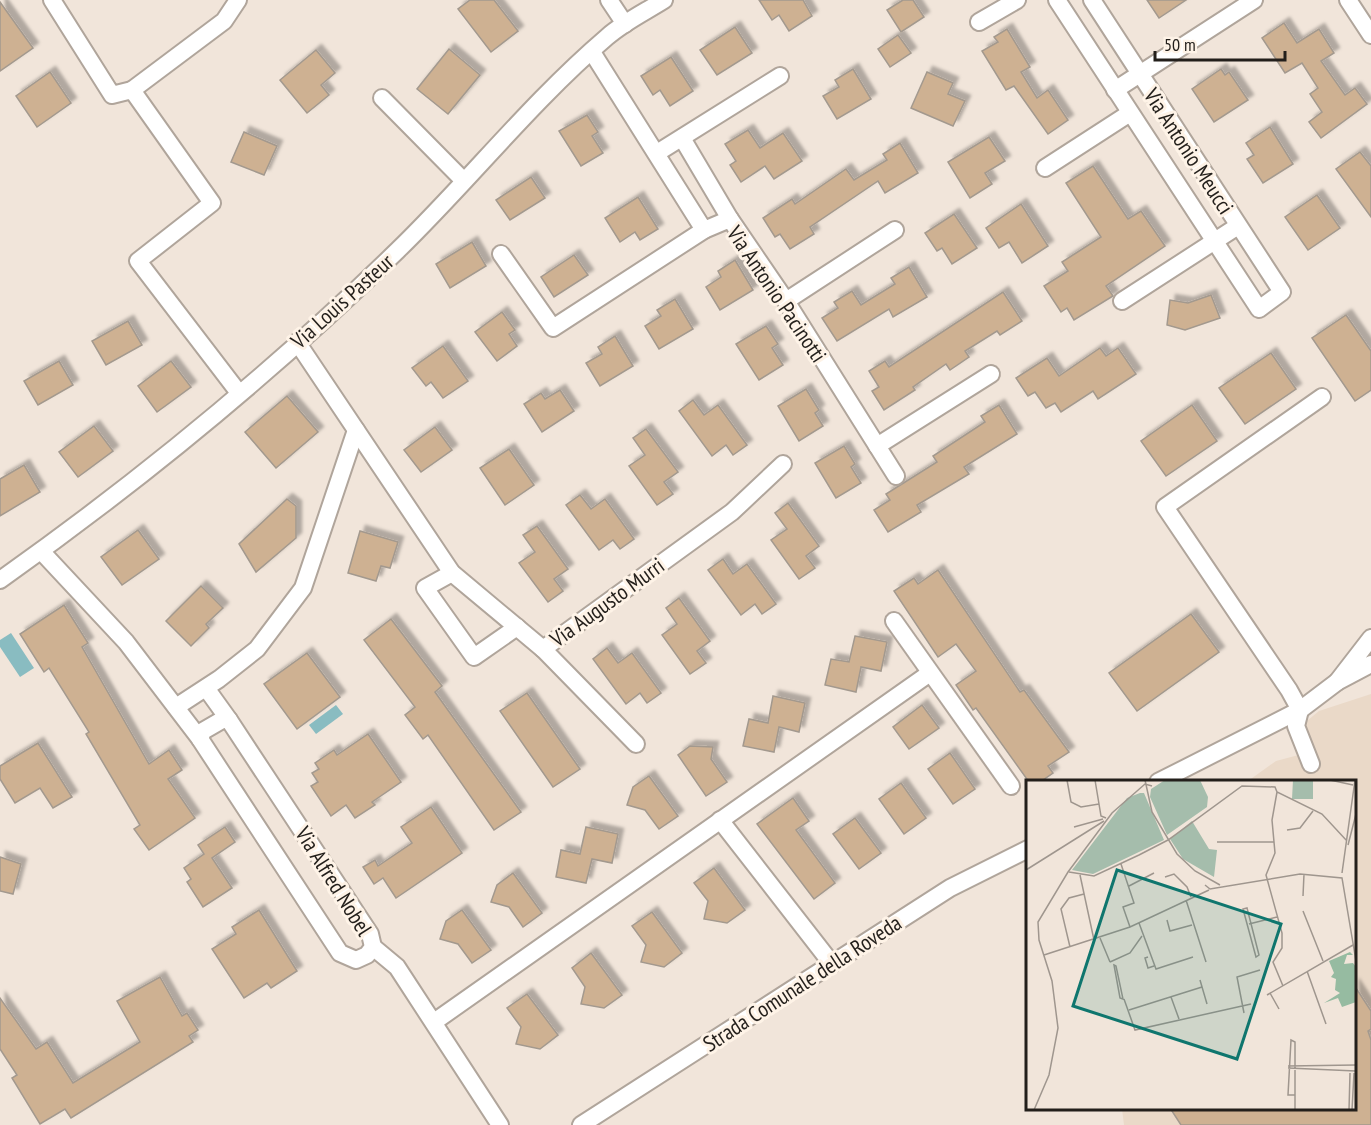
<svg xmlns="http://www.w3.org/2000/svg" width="1371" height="1125" font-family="'PT Sans Narrow',sans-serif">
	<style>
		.built { fill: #ead9c8 }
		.water { fill: #89bcc1 }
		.building { fill: #ceb192; stroke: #a3998e; stroke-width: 1.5; filter: url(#shadow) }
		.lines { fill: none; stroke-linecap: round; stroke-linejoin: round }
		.minor-casing { stroke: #b0a59b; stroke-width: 20 }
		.minor { stroke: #fff; stroke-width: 16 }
		.labels { text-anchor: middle; stroke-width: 6; stroke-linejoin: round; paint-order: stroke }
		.street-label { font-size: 22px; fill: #231f1b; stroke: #fef3e7 }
		.inset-road { fill: none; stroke: #9f968e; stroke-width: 1.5 }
		.view { fill: #0f766e; fill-opacity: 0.15; stroke: #0f766e; stroke-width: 3 }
		.inset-edge { fill: none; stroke: #231f1b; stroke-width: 3 }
	</style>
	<defs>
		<filter id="shadow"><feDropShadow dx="5.5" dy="-5.5" stdDeviation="1.5" flood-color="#0004"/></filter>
	</defs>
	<rect width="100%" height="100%" fill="#f1e5da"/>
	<!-- built -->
	<polygon class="built" points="1371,694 1371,1125 1124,1125 1122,1109 1354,1108 1354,782 1248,781 1276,761 1310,752 1302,725 1319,711"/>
	<!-- water -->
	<g class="water">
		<polygon points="11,633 34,668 20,677 0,647 0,640"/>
		<polygon points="336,705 343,714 316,734 309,725"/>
	</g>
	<!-- building -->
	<g class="building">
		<polygon points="470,0 494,0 518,31 491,52 458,9"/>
		<polygon points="759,0 803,0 812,16 789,31 779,15 772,20"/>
		<polygon points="903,0 913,0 924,17 901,32 887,10"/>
		<polygon points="1147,0 1186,0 1159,18"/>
		<polygon points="0,2 33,48 0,71"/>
		<polygon points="1284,23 1297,43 1319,29 1334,53 1321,61 1345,95 1355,88 1367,104 1321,138 1309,122 1322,112 1310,94 1318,88 1302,63 1285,73 1262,38"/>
		<polygon points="735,27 752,53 717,75 700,50"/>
		<polygon points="1007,29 1030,67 1021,72 1037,98 1048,90 1068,120 1048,134 1014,86 1006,90 982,51 998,42 994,37"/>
		<polygon points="898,35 911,53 890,67 878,49"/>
		<polygon points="449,49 480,75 448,114 417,89"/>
		<polygon points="316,50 335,73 321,85 329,95 307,113 280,80"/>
		<polygon points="671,57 693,91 670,106 660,90 653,95 641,76"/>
		<polygon points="853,69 871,99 837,119 823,96 839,87 835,80"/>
		<polygon points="1221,69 1225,75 1229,72 1248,100 1214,122 1192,89"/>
		<polygon points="50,72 71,103 37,127 16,96"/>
		<polygon points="927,72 953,83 948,94 965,101 953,126 911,108"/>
		<polygon points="587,115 598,132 592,136 603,153 581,166 559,131"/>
		<polygon points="1270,127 1293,164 1263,183 1247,159 1254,155 1246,143"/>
		<polygon points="748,130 760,148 783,133 802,161 774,179 765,166 741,182 730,165 736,161 725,144"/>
		<polygon points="244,132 277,146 264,175 231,162"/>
		<polygon points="989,137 1005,161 985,173 992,184 970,198 948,162"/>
		<polygon points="900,143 918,173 885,193 878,181 810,227 814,234 790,249 780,234 775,237 763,218 792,199 795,204 846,169 854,180 887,160 883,154"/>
		<polygon points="1360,152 1371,166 1371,217 1336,169"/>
		<polygon points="1093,166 1128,219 1141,211 1165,246 1106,286 1113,296 1074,320 1067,308 1061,312 1044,286 1068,271 1062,262 1101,237 1066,183"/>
		<polygon points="531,177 545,198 510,220 496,200"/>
		<polygon points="1317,195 1340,228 1308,250 1285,217"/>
		<polygon points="638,197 658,229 640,240 635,232 620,242 605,218"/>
		<polygon points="1021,204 1048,246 1022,263 1009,242 999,248 986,228"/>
		<polygon points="954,214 977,248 952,264 942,248 937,251 925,233"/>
		<polygon points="472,242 486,266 450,288 436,264"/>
		<polygon points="574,255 588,275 554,297 541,277"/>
		<polygon points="735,260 753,290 720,310 706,287 721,277 718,271"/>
		<polygon points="909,267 927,297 893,317 889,309 837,341 822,318 838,308 834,302 852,291 861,305 895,284 891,278"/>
		<polygon points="1003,292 1022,321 1000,335 997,331 965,351 969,357 950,370 946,364 913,387 915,390 884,410 872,391 879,387 869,371 885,361 889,367"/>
		<polygon points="1211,295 1220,318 1185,330 1167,325 1170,300 1188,303"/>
		<polygon points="675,299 693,329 659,349 645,326 661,316 657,310"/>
		<polygon points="502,312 515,330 509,334 517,346 497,361 475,332"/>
		<polygon points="1346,315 1371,351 1371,390 1355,401 1312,338"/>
		<polygon points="128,321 142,345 106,365 92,341"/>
		<polygon points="766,326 778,344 772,348 783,365 759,380 736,344"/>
		<polygon points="615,336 633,366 600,386 586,363 602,354 598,347"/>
		<polygon points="443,346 468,381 443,398 431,382 426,386 412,368"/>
		<polygon points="1100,348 1106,356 1118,348 1136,374 1098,399 1093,391 1061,412 1055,403 1046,408 1035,392 1028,396 1016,378 1047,358 1059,376"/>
		<polygon points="1271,353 1296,389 1245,424 1219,388"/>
		<polygon points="59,361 73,385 38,405 24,381"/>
		<polygon points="171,361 191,387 157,412 138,386"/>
		<polygon points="806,389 819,410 815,413 823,426 799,441 778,406"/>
		<polygon points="560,390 574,411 542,432 524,404 541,393 545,399"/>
		<polygon points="287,396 318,432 276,468 245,432"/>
		<polygon points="693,400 704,415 718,405 747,445 733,455 726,445 712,456 679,411"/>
		<polygon points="999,405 1017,434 964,467 969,474 917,505 921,512 888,532 874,510 890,500 886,494 937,462 933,456 985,422 981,416"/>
		<polygon points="1192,405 1217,441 1166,476 1141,441"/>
		<polygon points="94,426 113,451 78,477 59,452"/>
		<polygon points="435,427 452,450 421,472 404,450"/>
		<polygon points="646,429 678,472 664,482 673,494 657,505 629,466 645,455 633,438"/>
		<polygon points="844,446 855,464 851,467 861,483 836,498 815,463"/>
		<polygon points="509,449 534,485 505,505 480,468"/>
		<polygon points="24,465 40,492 0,516 0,479"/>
		<polygon points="580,495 591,509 605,499 634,539 620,549 613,540 599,550 566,505"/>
		<polygon points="287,499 296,506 296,538 256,572 239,544"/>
		<polygon points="788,503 819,546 806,556 815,568 799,579 771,540 787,529 775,513"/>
		<polygon points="537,526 568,569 554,579 563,591 548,602 519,563 535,552 523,535"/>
		<polygon points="138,530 159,559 122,585 101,557"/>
		<polygon points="360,531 398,542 390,568 381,566 376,581 348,573"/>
		<polygon points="723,559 733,574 747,564 776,604 762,614 755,604 741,615 708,570"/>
		<polygon points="938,570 1020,692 1024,690 1069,752 1048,766 1053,773 1040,782 1029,782 976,708 973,710 956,685 976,671 956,644 938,657 894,591 914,578 918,584"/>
		<polygon points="201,586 223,608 206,624 209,628 191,646 166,621"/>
		<polygon points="679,598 710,641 697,651 706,663 690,674 662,635 677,624 666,608"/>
		<polygon points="64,605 88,643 82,647 149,764 169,750 182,770 168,779 195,818 149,850 134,829 140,825 86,734 89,732 49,668 44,672 20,634"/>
		<polygon points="1191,614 1219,652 1137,711 1109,673"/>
		<polygon points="391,619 442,686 435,692 521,812 494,830 428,735 423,739 405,715 415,707 364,640"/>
		<polygon points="855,636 887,642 881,671 861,667 856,692 825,685 831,659 849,662"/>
		<polygon points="607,648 618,663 632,653 661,693 647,703 640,693 626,704 593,659"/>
		<polygon points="307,653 340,697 297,729 264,684"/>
		<polygon points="527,693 580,769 553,787 500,711"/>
		<polygon points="773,696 805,703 799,732 779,727 774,752 743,746 749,719 768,723"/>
		<polygon points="922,705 939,728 909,749 893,727"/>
		<polygon points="368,734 401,782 372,802 375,805 355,818 346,805 331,816 311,786 318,782 312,773 319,769 315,763 334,750 337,755"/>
		<polygon points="38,743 72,797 53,808 40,788 15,803 0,779 0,766"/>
		<polygon points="690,746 713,747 711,759 727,782 706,796 678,755"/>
		<polygon points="950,753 975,789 953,804 928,769"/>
		<polygon points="649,776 678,816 659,829 645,810 627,805 633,787"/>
		<polygon points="901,783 926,818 904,834 879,799"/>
		<polygon points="793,798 809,821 796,830 835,883 814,899 757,824"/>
		<polygon points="431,807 462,853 396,898 383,878 374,884 363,867 375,860 378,866 412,843 401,827"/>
		<polygon points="855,818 881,853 859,869 833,834"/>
		<polygon points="225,827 235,842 212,858 232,888 203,907 187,882 191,879 184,868 204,854 198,845"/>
		<polygon points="586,827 618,834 612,863 592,859 586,883 556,877 561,850 580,854"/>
		<polygon points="0,857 21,864 13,894 0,891"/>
		<polygon points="714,868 745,910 727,923 704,919 708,901 694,883"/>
		<polygon points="513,873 542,913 523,927 509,907 491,902 497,885"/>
		<polygon points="259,910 297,971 271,988 267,983 244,998 212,949 236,934 232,927"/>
		<polygon points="462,910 491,950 472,963 458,944 440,939 446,921"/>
		<polygon points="652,912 682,953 664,967 641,962 646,945 632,926"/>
		<polygon points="591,953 622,995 604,1008 581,1004 585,987 572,968"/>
		<polygon points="160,977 182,1016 187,1013 198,1030 189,1036 193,1042 71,1118 65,1109 40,1124 12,1078 17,1075 0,1049 0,998 36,1049 47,1042 73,1083 140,1042 117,1001"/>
		<polygon points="1354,985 1371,1011 1371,1029 1368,1031 1371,1040 1371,1125 1181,1125 1170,1108 1354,1108"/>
		<polygon points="527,994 558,1035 540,1049 516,1044 521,1027 507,1008"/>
	</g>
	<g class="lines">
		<!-- minor casing -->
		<g class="minor-casing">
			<g id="minor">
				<polyline points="52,0 112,95 132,90 212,203 138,261 239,393"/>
				<polyline points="609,0 625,24"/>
				<polyline points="1057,0 1259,309 1282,292 1092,0"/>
				<polyline points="1348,0 1371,35"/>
				<polyline points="979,22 1017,0"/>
				<polyline points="592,52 704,230 730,219 786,301 896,476"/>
				<polyline points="132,90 224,21 238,0"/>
				<polyline points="1115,90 1254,0"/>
				<polyline points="382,98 463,180"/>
				<polyline points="682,138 730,219"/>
				<polyline points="657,153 780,76"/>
				<polyline points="1045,168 1130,113"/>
				<polyline points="501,254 553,328 704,230"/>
				<polyline points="786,301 895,230"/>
				<polyline points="1122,301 1238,226"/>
				<polyline points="297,342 452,573 543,649 732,512 783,464"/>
				<polyline points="877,446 991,374"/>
				<polyline points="41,551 126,642 200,739"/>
				<polyline points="452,573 425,588 474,657 517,627"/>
				<path d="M0,580c140,-99 275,-210 398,-330 71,-69 133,-148 209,-213 17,-15 38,-25 57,-37"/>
				<polyline points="894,621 1011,786"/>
				<polyline points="1371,638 1337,682 1371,664"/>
				<polyline points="543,649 636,744"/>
				<polyline points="206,688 229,720"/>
				<polyline points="176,707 219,679 257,649 303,588 356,430"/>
				<polygon points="222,720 229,720 370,934 373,947 367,955 356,960 340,953 200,739 203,731"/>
				<polyline points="1311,764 1296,726 1300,710 1289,690 1165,507 1322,397"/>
				<polyline points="1158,782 1300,710 1337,682"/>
				<polyline points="720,820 832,964"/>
				<polyline points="373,947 397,967 500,1125"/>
				<polyline points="434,1022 930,673"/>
				<polyline points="581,1125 950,888 1028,849"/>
			</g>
		</g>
		<!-- minor -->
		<use href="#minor" class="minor"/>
	</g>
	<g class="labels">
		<!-- street labels -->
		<g class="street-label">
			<text transform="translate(1189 151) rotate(57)" y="8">Via Antonio Meucci</text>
			<text transform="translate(777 294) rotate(56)" y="8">Via Antonio Pacinotti</text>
			<text transform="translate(342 301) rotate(-42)" y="8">Via Louis Pasteur</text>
			<text transform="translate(607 602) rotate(-36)" y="8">Via Augusto Murri</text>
			<text transform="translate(334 881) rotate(58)" y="8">Via Alfred Nobel</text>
			<text transform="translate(802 983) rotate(-33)" y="8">Strada Comunale della Roveda</text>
		</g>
	</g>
	<!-- overview -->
	<g transform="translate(1026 780)">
		<rect width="330" height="330" fill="#f1e5da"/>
		<path d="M139,0h35l8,17 -1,10 -40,28 -17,-38 1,-8zM267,0h20v19h-21zM114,13h4l20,47 -71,34 -21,-4 55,-72zM166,41l17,28 8,1 -3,27 -31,-18 -13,-20z" fill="#a5bdac"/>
		<path d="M324,172l3,3h-6l-3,9 9,-1 3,4v35l-14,5 -4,-9 -14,5 16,-10 -5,-3 1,-11 -5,-2 3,-4 -5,-12z" fill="#96bba1"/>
		<path class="inset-road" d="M41,0l4,22 10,5 18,-3M69,0l6,36 5,2M119,0l7,32 25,42 18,17 25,14M304,0l23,5M251,12l-5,28 3,33 -9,22 16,58v15l-9,14 10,24M48,47l29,-8M261,50l13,-2 13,-17M191,62h57M322,65l8,-31M95,84l13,39 -11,4 7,20M0,90l78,-49M43,92l25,4 45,-21 29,-15 74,-54 33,1 2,5 45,22 25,27M316,93l13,-93M54,95l14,65M139,97l9,-3 13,13 4,10M179,105l5,4 90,-15 42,4 14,83M103,106l25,-13M277,116l1,-22M160,120l20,62M221,128l12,47 -3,2 -13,-48zM277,131l20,50M141,140l3,11 22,-6M113,143l17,46 37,-12M223,144l28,-7M74,158l10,24M44,167l-9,-38 8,-11 15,-4M18,175l86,-28 79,-37M122,177l-3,1 3,10 6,-2M84,182l20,-9 12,-17M88,185l2,1 7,33 -3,-1zM281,191l19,53M174,200l7,24M244,213l9,16M241,215l86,-50M145,217l8,22M98,219l11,31 116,-26M103,230l73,-23M218,233l-7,-36 23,-7M262,286l68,-1M262,288l68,3M269,315h-7l3,-55 4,2v68M8,330l15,-35 9,-47 -6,-47 -13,-41 -1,-18 30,-50 44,-59 33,-29 7,2M323,330l1,-37M326,330l2,-37"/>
		<path class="view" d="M91,90l164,54 -44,135 -164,-53z"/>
		<rect width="330" height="330" class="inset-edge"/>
	</g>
	<!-- scale -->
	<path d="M1155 51v9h130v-9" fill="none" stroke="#231f1b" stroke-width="3"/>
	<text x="1164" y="51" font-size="18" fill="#231f1b" stroke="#fef3e7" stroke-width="4.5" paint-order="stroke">50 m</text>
</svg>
